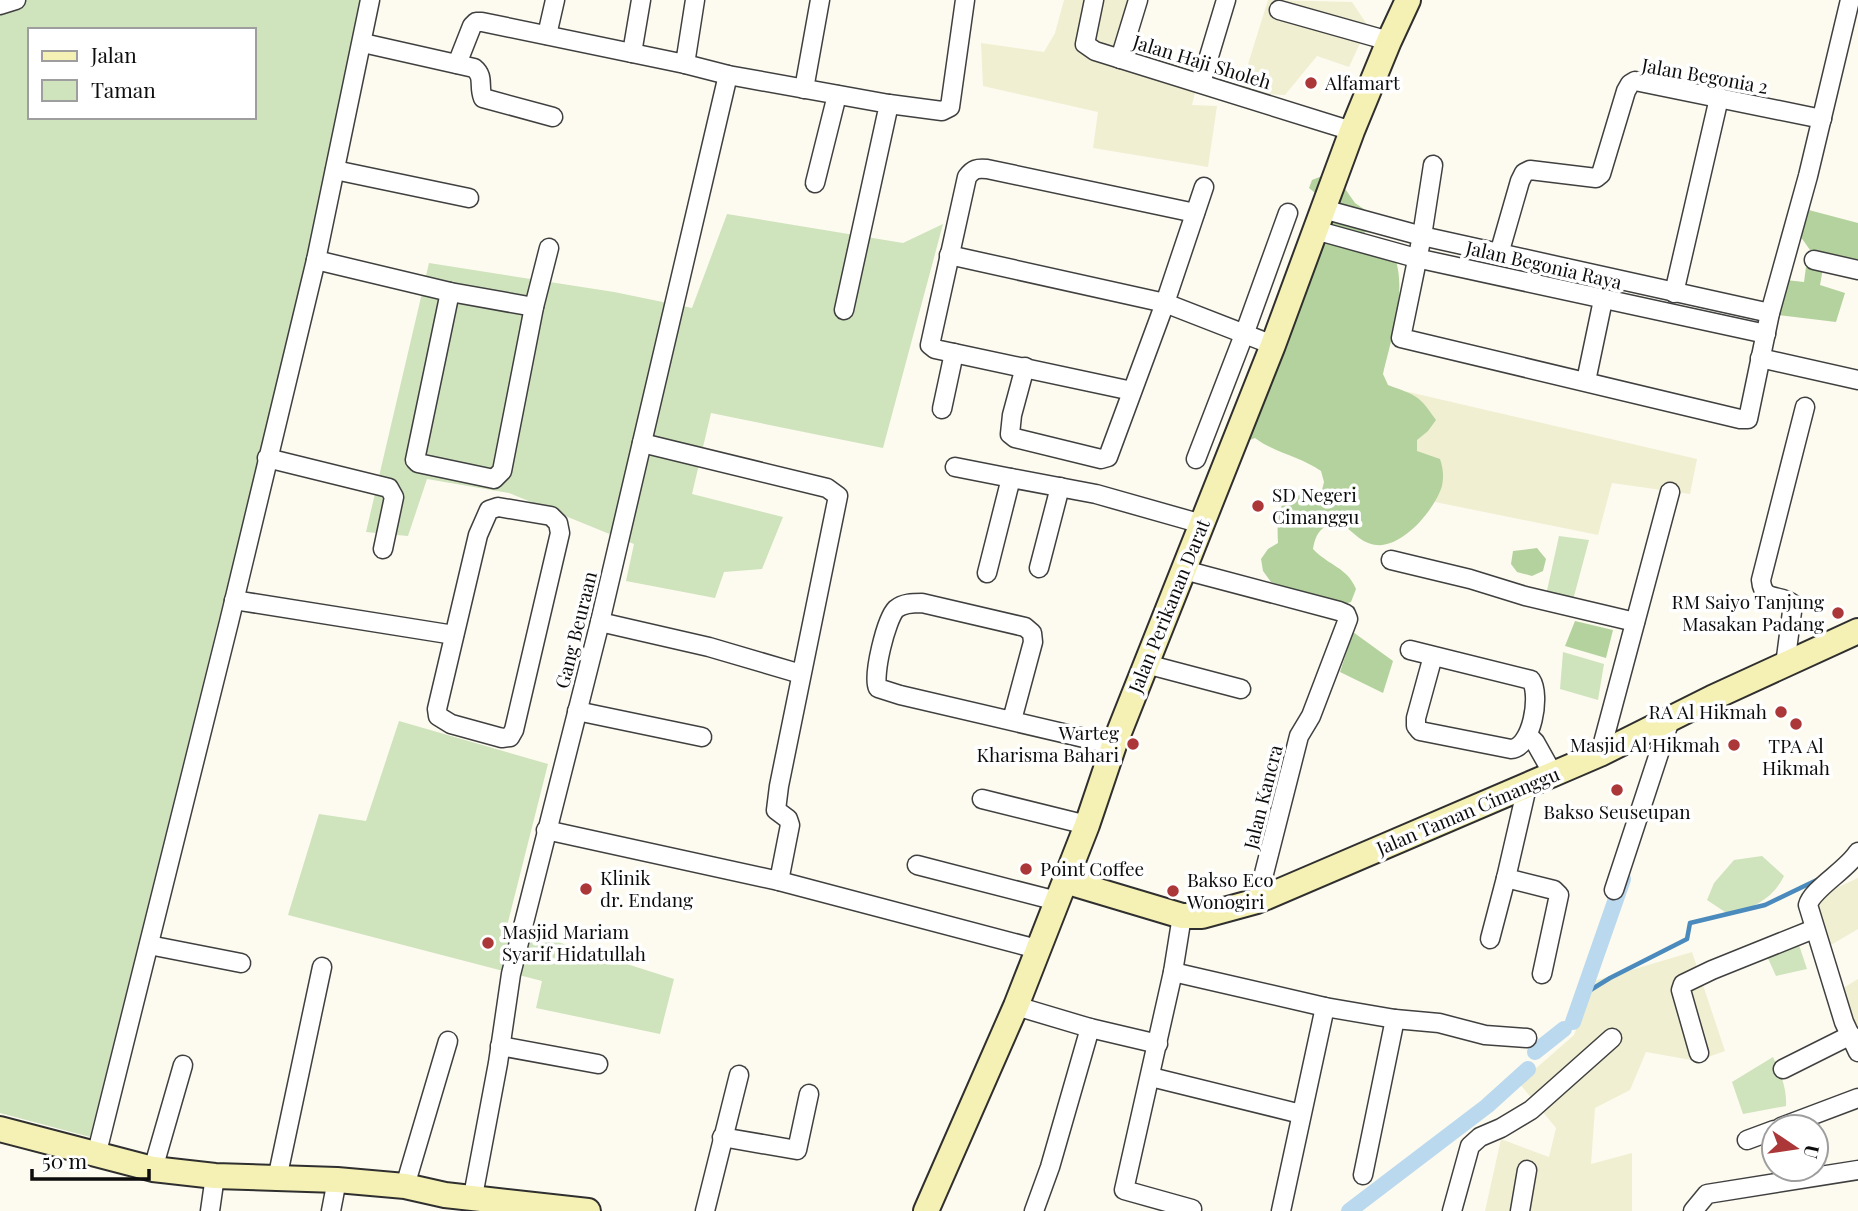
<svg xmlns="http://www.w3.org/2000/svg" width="1858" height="1211" font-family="'Playfair Display',serif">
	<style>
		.farmland { fill: #f0efd2 }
		.green { fill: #cfe3bd; fill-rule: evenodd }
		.forest { fill: #b4d29e }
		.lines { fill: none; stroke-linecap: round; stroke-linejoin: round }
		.stream { stroke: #4b8abc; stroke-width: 4.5 }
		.canal { stroke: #bad9ee; stroke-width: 16 }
		.street-casing { stroke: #404040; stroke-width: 21 }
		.secondary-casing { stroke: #2f2f2f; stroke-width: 28 }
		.street { stroke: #fff; stroke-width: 18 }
		.secondary { stroke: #f5f0b3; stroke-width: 24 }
		.poi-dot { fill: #ab3738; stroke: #fff; stroke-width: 2.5 }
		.labels { text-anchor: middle; stroke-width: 7; stroke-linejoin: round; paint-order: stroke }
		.street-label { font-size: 19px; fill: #0d0d0d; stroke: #fff }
		.poi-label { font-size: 19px; fill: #0d0d0d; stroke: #fff; text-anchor: start }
	</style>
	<rect width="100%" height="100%" fill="#fdfbef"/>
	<!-- farmland -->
	<g class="farmland">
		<polygon points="1064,0 1146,0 1132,47 1201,68 1192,105 1217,106 1208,167 1093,148 1098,112 983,86 981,43 1044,52 1055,33"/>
		<polygon points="1268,0 1352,2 1368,26 1349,67 1317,56 1285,95 1239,93"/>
		<polygon points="1374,384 1697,459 1690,494 1612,483 1598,535 1346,484"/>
		<polygon points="1858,878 1858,929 1819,952 1797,906"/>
		<polygon points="1692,952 1725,1051 1697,1061 1646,1052 1630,1090 1595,1108 1591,1164 1632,1153 1632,1211 1485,1211 1501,1139 1549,1157 1556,1128 1519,1083 1574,1035 1594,981"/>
		<polygon points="1858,979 1858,1035 1832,995"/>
	</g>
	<!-- green -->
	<g class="green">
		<path d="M4,0h369l-283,1137 -90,-24v-1111zM30,30h224v87h-224z"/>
		<polygon points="727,214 903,243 943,224 883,448 711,413 692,494 783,517 762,569 724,572 715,598 626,581 634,544 509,493 427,479 408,536 366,532 429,263 614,292 692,308"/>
		<polygon points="1559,536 1589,540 1573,600 1546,595"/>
		<polygon points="1563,652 1604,664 1598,700 1560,689"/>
		<polygon points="399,721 548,764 507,926 674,979 660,1034 536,1008 542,981 288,915 319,814 366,821"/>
		<path d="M1762,856l22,20c-12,24 -31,32 -56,38l-21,-14 7,-17 20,-23z"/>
		<polygon points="1799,945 1807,969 1776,976 1766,954"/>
		<path d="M1773,1057c7,16 14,30 13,49l-43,8 -11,-32z"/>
	</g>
	<!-- forest -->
	<g class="forest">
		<path d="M1327,174l14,9 14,20 19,13 17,19 -26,-3 -3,11 32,13c14,32 -3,84 -11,118l5,11c29,11 30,9 48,35l-8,11 -11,9v11l23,8c3,9 4,17 2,27 -7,23 -39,62 -66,59 -16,-2 -24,-15 -37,-23 -17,3 -23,10 -26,27 16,17 34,18 43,40l-5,13 -14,4 -66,-24 -8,-11 -2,-12 7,-10 10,-6c-1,-19 -1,-32 9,-47 12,-2 22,1 34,-2l3,-12 -3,-11c-20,-14 -48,-19 -66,-33l-16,6 80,-248 -10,-8 3,-8z"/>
		<polygon points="1805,209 1858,223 1858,269 1823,268 1820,285 1845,293 1836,322 1777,315 1786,280 1804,282 1806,267 1822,267 1798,233"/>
		<polygon points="1537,548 1546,559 1543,571 1532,576 1517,572 1511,564 1513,551"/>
		<polygon points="1575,621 1613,630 1606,658 1565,646"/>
		<polygon points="1353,632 1393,661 1383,693 1340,672"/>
	</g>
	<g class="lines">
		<!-- stream -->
		<polyline class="stream" points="1584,994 1610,978 1687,939 1690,923 1765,905 1821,878"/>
		<!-- canal -->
		<g class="canal">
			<polyline points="1573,1022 1623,879"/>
			<polyline points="1535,1052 1564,1029"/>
			<polyline points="1349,1211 1487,1106 1528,1069"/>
		</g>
		<!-- street casing -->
		<g class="street-casing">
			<g id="street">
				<polyline points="1094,0 1085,44 1095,51 1352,131"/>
				<polyline points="0,5 16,0"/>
				<polyline points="1279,10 1389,41"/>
				<polyline points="547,35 555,0"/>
				<path d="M363,43l111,25c11,9 4,18 9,30l70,19"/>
				<polyline points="632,53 641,0"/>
				<polyline points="1120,59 1138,0"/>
				<polyline points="457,64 472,26 476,22 482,22 685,64 695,0"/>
				<polyline points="685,64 728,75 889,104 844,310"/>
				<polyline points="1201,83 1226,0"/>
				<polyline points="804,89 820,0"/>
				<polyline points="889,104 942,111 950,107 965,0"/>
				<polyline points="1433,165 1422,236 1401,338 1740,419 1748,419 1770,313 1808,176 1850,0"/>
				<polyline points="335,170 469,198"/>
				<polyline points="815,183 837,95"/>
				<polyline points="1323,209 1422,236 1770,313"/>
				<polyline points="1315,230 1416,258 1766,334"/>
				<polyline points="1499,254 1520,181 1524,173 1530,170 1596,178 1601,174 1626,91 1630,84 1635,81 1822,119"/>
				<polyline points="949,255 1165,303 1273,345"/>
				<polyline points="316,260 450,292 534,307"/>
				<polyline points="1814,260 1858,270"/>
				<polyline points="450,292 415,460 418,463 494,479 502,471 534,307 549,248"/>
				<polyline points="1674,293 1719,98"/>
				<polyline points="1760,358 1858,380"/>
				<polyline points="1025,367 1012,415 1010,434 1015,438 1101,459 1108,457 1165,303 1204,187"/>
				<polyline points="1586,381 1603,300"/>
				<path d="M1132,391l-197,-42 -5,-4 37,-168c6,-8 10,-9 20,-8l208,44"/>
				<polyline points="942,409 954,353"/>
				<polyline points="642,443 827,488 838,496 779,786 776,810 788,819 790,825 779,881"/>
				<polyline points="267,458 389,488 394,497 383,549"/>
				<polyline points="1196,459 1245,332 1288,213"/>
				<polyline points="955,467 1011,478"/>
				<polygon points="498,507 551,516 558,523 560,533 514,730 510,737 502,738 451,724 438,716 437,709 478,535 489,510"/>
				<polyline points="1391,560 1470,579 1525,596 1635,622"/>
				<polyline points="1039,568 1060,487"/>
				<polyline points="1184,570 1339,611 1346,614 1348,619 1311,716 1299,736 1257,901"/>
				<polyline points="987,573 1011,478 1096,494 1202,524"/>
				<polyline points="234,600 454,635"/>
				<polyline points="600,622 709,647 801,674"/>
				<path d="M1410,650l121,30c10,15 1,68 -20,69l-91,-18 -4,-5v-8l17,-62"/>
				<polyline points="1146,664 1241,689"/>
				<path d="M1785,665l8,-61c-14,-11 -30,-1 -32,-24l44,-173"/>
				<polyline points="577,711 702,737"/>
				<path d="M1012,720l21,-78 -1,-9 -7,-6 -103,-24c-9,0 -19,0 -26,6 -10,10 -24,68 -18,79l22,7 214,50"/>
				<polyline points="1528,735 1535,742 1553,774"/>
				<polyline points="1600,754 1670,492"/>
				<polyline points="1527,787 1506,878 1554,890 1559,895 1542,974"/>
				<polyline points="982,799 1087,825"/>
				<polyline points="546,830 779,881 1037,949"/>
				<path d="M1858,852c-11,18 -46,37 -50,53l36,117 14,30"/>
				<polyline points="917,865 1057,901"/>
				<polyline points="1614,890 1670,720"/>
				<polyline points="1182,916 1173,972 1124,1190 1192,1209"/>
				<polyline points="1490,939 1506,878"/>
				<polyline points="149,945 241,963"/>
				<polyline points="1173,972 1325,1007 1395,1019 1363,1175"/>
				<polyline points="1016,1006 1090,1028 1158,1044"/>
				<polyline points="1395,1019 1439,1023 1485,1035 1527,1038"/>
				<polyline points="500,1046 598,1064"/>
				<polyline points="1699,1053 1681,990 1683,984 1712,970 1814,929"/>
				<polyline points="1783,1069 1851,1035"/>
				<polyline points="1151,1077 1301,1114"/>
				<polyline points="1781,1127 1858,1098"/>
				<polyline points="722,1137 797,1150 809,1094"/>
				<polyline points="1747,1140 1774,1130"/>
				<polyline points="96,1156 229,622 316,260 370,0"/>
				<polyline points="153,1169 183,1065"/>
				<polyline points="277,1179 322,967"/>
				<polyline points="405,1186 448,1041"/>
				<polyline points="473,1196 498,1063 511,974 600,622 728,75"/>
				<polyline points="210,1211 215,1176"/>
				<polyline points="331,1211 337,1180"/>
				<polyline points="705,1211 739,1075"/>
				<polyline points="1034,1211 1050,1167 1090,1028"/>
				<polyline points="1281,1211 1325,1007"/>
				<polyline points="1452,1211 1470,1146 1480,1137 1501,1128 1531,1110 1612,1038"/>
				<polyline points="1520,1211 1527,1170"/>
				<polyline points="1693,1211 1707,1194 1858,1170"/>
			</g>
		</g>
		<!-- secondary casing -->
		<g class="secondary-casing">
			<g id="secondary">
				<polyline points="1065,881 1182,916 1202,916 1257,901 1600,754 1712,698 1858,631"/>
				<polyline points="0,1129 153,1169 215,1176 337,1180 405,1186 445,1195 588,1211"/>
				<polyline points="926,1211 1016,1006 1087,825 1114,745 1273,345 1352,131 1389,41 1408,0"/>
			</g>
		</g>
		<!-- street -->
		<use href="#street" class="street"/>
		<!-- secondary -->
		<use href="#secondary" class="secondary"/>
	</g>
	<!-- markers -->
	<g class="poi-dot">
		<circle cx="1311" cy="83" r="7"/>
		<circle cx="1258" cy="506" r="7"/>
		<circle cx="1838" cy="613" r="7"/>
		<circle cx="1781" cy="712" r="7"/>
		<circle cx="1796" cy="724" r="7"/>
		<circle cx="1133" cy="744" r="7"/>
		<circle cx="1734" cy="745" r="7"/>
		<circle cx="1617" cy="790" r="7"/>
		<circle cx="1026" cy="869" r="7"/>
		<circle cx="586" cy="889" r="7"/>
		<circle cx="1173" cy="891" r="7"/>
		<circle cx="488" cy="943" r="7"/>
	</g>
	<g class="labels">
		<!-- street labels -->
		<g class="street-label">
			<text transform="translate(1202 62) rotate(17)" y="7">Jalan Haji Sholeh</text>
			<text transform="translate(1705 76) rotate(10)" y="7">Jalan Begonia 2</text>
			<text transform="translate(1544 265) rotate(13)" y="7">Jalan Begonia Raya</text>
			<text transform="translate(1169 606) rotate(-68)" y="7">Jalan Perikanan Darat</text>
			<text transform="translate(576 630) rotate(-76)" y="7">Gang Beuraan</text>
			<text transform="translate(1263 797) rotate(-76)" y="7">Jalan Kancra</text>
			<text transform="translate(1468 811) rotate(-23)" y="7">Jalan Taman Cimanggu</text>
		</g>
		<!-- poi labels -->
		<g class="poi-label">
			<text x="1325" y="90">Alfamart</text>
			<text x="1272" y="502">SD Negeri<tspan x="1272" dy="22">Cimanggu</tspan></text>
			<text x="1824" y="609" text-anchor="end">RM Saiyo Tanjung<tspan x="1824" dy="22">Masakan Padang</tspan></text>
			<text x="1767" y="719" text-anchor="end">RA Al Hikmah</text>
			<text x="1119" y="740" text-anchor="end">Warteg<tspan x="1119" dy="22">Kharisma Bahari</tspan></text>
			<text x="1720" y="752" text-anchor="end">Masjid Al Hikmah</text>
			<text x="1796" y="753" text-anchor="middle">TPA Al<tspan x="1796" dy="22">Hikmah</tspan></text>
			<text x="1617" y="819" text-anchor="middle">Bakso Seuseupan</text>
			<text x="1040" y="876">Point Coffee</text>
			<text x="600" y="885">Klinik<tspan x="600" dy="22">dr. Endang</tspan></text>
			<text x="1187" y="887">Bakso Eco<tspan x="1187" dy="22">Wonogiri</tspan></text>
			<text x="502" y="939">Masjid Mariam<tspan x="502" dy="22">Syarif Hidatullah</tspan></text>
		</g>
	</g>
	<!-- legend -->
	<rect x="28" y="28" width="228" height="91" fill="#ffffff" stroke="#9e9e9e" stroke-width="2"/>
	<rect x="42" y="51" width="35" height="10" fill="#f5f0b3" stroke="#9e9e9e" stroke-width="2"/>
	<text x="91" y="63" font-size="21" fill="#0d0d0d">Jalan</text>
	<rect x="42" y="80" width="35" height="21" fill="#cfe3bd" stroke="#9e9e9e" stroke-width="2"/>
	<text x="91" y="98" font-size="21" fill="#0d0d0d">Taman</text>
	<!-- north arrow -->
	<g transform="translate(1795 1148) rotate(103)"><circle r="33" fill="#ffffff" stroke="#9e9e9e" stroke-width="2"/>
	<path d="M0-5L12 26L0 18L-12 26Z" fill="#ab3738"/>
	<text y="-10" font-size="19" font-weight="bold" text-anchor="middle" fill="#0d0d0d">U</text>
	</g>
	<!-- scale -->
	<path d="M32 1169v10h117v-10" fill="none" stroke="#0d0d0d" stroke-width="3.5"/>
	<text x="42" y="1169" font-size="21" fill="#0d0d0d" stroke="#ffffff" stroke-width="5" paint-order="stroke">50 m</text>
</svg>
